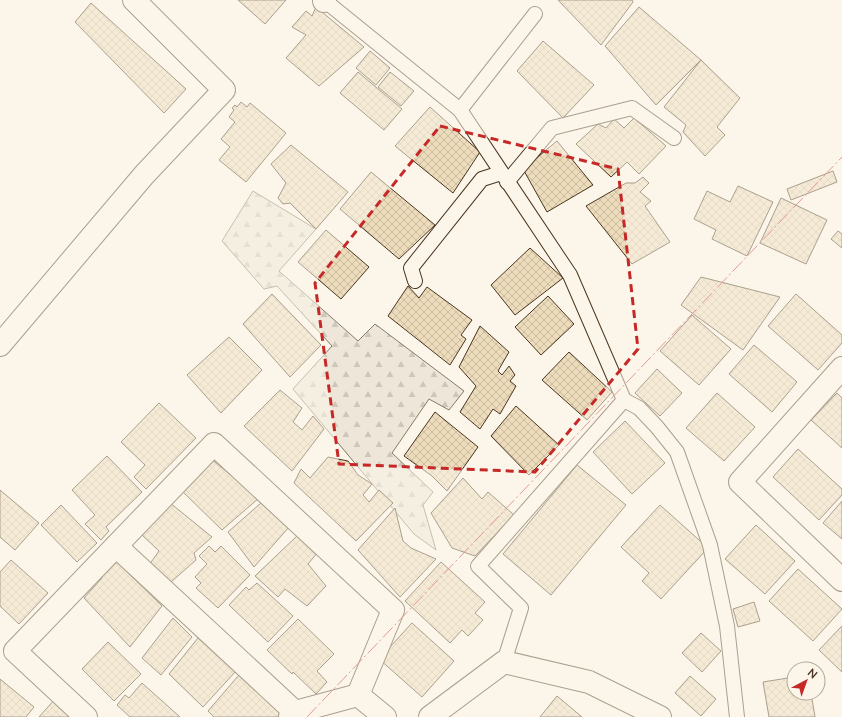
<svg xmlns="http://www.w3.org/2000/svg" width="842" height="717" font-family="Lato,sans-serif">
	<style>
		.forest { fill: url(#forest-firs); stroke: #887966 }
		.building { fill: url(#building-cross-hatch); stroke: #4a3520 }
		.lines { fill: none; stroke-linecap: round; stroke-linejoin: round }
		.service-casing { stroke: #4a3520; stroke-width: 16 }
		.minor-casing { stroke: #4a3520; stroke-width: 24 }
		.tertiary-casing { stroke: #4a3520; stroke-width: 24 }
		.service { stroke: #fbf6e9; stroke-width: 14 }
		.minor { stroke: #fbf6e9; stroke-width: 22 }
		.tertiary { stroke: #fbf6e9; stroke-width: 22 }
		.power { stroke: #c62828; stroke-width: 1; stroke-dasharray: 14 3 2 3; stroke-linecap: butt }
		.marked { fill: none; stroke: #c62828; stroke-width: 3; stroke-dasharray: 8 5; stroke-linejoin: round }
	</style>
	<defs>
		<pattern id="forest-firs" width="22" height="20" patternUnits="userSpaceOnUse"><rect width="22" height="20" fill="#ede6d9"/><path d="M5 1l3.5 6h-7zM16 11l3.5 6h-7z" fill="#cdc6ba"/></pattern>
		<pattern id="building-cross-hatch" width="8" height="8" patternUnits="userSpaceOnUse"><rect width="8" height="8" fill="#ecdcbc"/><path d="M0 0l8 8M0 8l8-8" fill="none" stroke="#ccbda1"/></pattern>
	</defs>
	<rect width="100%" height="100%" fill="#fbf6e9"/>
	<!-- forest -->
	<polygon class="forest" points="253,191 316,229 279,271 358,341 375,324 464,391 449,410 429,399 392,453 433,492 423,505 436,550 414,534 293,389 332,346 277,286 264,289 222,241"/>
	<!-- building -->
	<g class="building">
		<polygon points="238,0 286,0 265,24"/>
		<polygon points="558,0 632,0 633,2 601,45"/>
		<polygon points="91,3 186,89 164,113 75,22"/>
		<polygon points="316,7 364,47 319,86 286,58 306,35 292,27 306,11 312,16"/>
		<polygon points="639,7 701,60 656,105 605,46"/>
		<polygon points="543,41 594,85 563,118 517,71"/>
		<polygon points="370,51 390,68 376,85 356,68"/>
		<polygon points="701,60 740,98 717,127 725,135 705,156 683,132 686,125 664,107"/>
		<polygon points="358,72 402,109 384,130 340,93"/>
		<polygon points="390,72 414,91 401,106 378,87"/>
		<polygon points="241,102 247,107 250,103 286,133 246,182 219,160 230,147 221,139 235,122 229,117 234,110 232,108 235,105 237,107"/>
		<polygon points="430,107 480,152 453,193 395,146"/>
		<polygon points="634,118 666,146 639,174 627,162 611,177 576,144 598,124 606,128 614,119 624,128"/>
		<polygon points="557,141 593,185 547,212 523,169"/>
		<polygon points="291,145 348,192 316,229 290,203 283,204 278,198 286,183 271,164"/>
		<polygon points="833,171 837,182 791,200 787,189"/>
		<polygon points="371,172 435,225 399,259 340,209"/>
		<polygon points="643,177 649,183 640,192 651,201 645,206 670,242 632,264 586,206 626,183 635,183"/>
		<polygon points="738,186 773,202 747,256 712,239 716,230 694,219 707,191 730,202"/>
		<polygon points="781,198 827,220 806,264 760,243"/>
		<polygon points="326,230 369,267 341,299 298,262"/>
		<polygon points="838,231 842,234 842,248 831,239"/>
		<polygon points="530,248 563,278 515,315 491,285"/>
		<polygon points="701,277 780,297 743,350 681,305"/>
		<polygon points="408,286 419,298 427,287 472,320 461,335 466,339 450,365 388,316"/>
		<polygon points="272,294 321,345 290,377 243,324"/>
		<polygon points="796,294 842,335 842,343 818,370 768,326"/>
		<polygon points="548,296 574,324 541,355 515,327"/>
		<polygon points="692,315 731,349 699,385 660,351"/>
		<polygon points="480,326 509,352 498,371 502,375 509,366 515,375 510,381 516,386 500,414 493,409 480,429 460,412 476,386 459,367"/>
		<polygon points="229,337 262,370 221,413 187,375"/>
		<polygon points="754,345 797,382 772,412 729,374"/>
		<polygon points="569,352 612,392 587,420 542,380"/>
		<polygon points="657,369 682,393 660,416 635,393"/>
		<polygon points="280,390 302,408 293,422 302,430 313,416 324,429 292,471 244,426"/>
		<polygon points="717,393 755,427 724,461 686,428"/>
		<polygon points="837,393 842,398 842,448 811,420"/>
		<polygon points="159,403 196,438 146,489 134,477 145,465 121,442"/>
		<polygon points="516,406 559,445 529,475 491,436"/>
		<polygon points="435,412 478,447 447,491 432,476 404,456"/>
		<polygon points="625,421 665,463 632,494 593,452"/>
		<polygon points="798,449 842,489 842,495 819,520 773,477"/>
		<polygon points="107,456 142,492 106,527 109,531 101,540 85,524 95,515 72,490"/>
		<polygon points="328,457 348,461 358,475 372,484 363,495 369,502 379,490 393,503 356,541 294,483 301,469 310,478"/>
		<polygon points="210,458 259,498 222,530 181,490"/>
		<polygon points="577,465 626,505 551,595 503,554"/>
		<polygon points="463,478 482,499 488,492 514,515 475,556 452,548 431,513"/>
		<polygon points="0,490 39,523 15,550 0,537"/>
		<polygon points="842,501 842,539 823,523"/>
		<polygon points="169,502 212,537 194,553 196,560 170,583 149,565 159,551 141,534"/>
		<polygon points="261,503 289,527 254,567 228,532"/>
		<polygon points="61,505 97,543 77,562 41,525"/>
		<polygon points="660,505 708,548 661,599 642,581 649,573 621,547"/>
		<polygon points="395,508 403,541 411,548 436,559 400,597 358,550"/>
		<polygon points="756,525 795,561 765,594 725,559"/>
		<polygon points="297,536 318,552 308,564 326,586 307,606 285,589 278,597 255,576"/>
		<polygon points="209,546 215,552 221,546 250,575 218,608 196,588 201,583 195,577 207,564 199,556"/>
		<polygon points="114,559 162,606 130,647 84,598 102,578 99,574"/>
		<polygon points="11,560 48,593 19,624 0,606 0,572"/>
		<polygon points="441,562 485,602 475,613 483,620 468,636 462,630 450,643 405,601"/>
		<polygon points="798,569 842,609 813,641 769,601"/>
		<polygon points="257,583 293,616 268,642 229,605 246,587 249,590"/>
		<polygon points="754,602 760,621 738,627 733,609"/>
		<polygon points="173,618 192,637 161,675 142,658"/>
		<polygon points="298,619 334,654 317,671 327,682 316,694 293,672 292,674 267,650"/>
		<polygon points="412,623 454,661 422,697 379,659"/>
		<polygon points="842,626 842,672 819,650"/>
		<polygon points="701,633 721,651 702,672 682,653"/>
		<polygon points="198,638 236,671 203,707 169,674"/>
		<polygon points="108,642 141,674 114,701 82,669"/>
		<polygon points="239,675 283,715 281,717 214,717 208,711"/>
		<polygon points="690,676 716,699 701,716 675,693"/>
		<polygon points="794,677 794,693 811,693 815,717 769,717 763,682"/>
		<polygon points="0,679 34,707 26,717 0,717"/>
		<polygon points="142,683 180,717 130,717 117,705 125,695 129,698"/>
		<polygon points="557,696 582,717 540,717"/>
		<polygon points="56,698 76,717 39,717"/>
	</g>
	<g class="lines">
		<!-- service casing -->
		<g class="service-casing">
			<g id="service">
				<polyline points="324,0 460,110 570,275 624,400 639,408 657,427 677,452 710,545 727,626 737,717"/>
				<polyline points="460,110 535,14"/>
				<polyline points="507,182 552,128 632,108 674,138"/>
				<polyline points="415,281 411,268 482,179 501,173"/>
				<polyline points="504,662 521,608 478,566 624,400"/>
			</g>
		</g>
		<!-- minor casing -->
		<g class="minor-casing">
			<g id="minor">
				<polyline points="324,1 325,0"/>
				<polyline points="0,345 144,175 224,90 134,0"/>
				<polyline points="842,368 740,482 842,580"/>
				<polyline points="116,546 295,712"/>
				<polyline points="358,695 385,717"/>
				<polyline points="86,717 15,651 214,444 393,610 358,695"/>
				<polyline points="290,717 295,712 358,695"/>
			</g>
		</g>
		<!-- tertiary casing -->
		<g class="tertiary-casing">
			<polyline id="tertiary" points="430,717 504,662 589,682 660,717"/>
		</g>
		<!-- service -->
		<use href="#service" class="service"/>
		<!-- minor -->
		<use href="#minor" class="minor"/>
		<!-- tertiary -->
		<use href="#tertiary" class="tertiary"/>
		<!-- power -->
		<polyline class="power" points="307,717 842,157"/>
	</g>
	<!-- marked area -->
	<path d="M0 0H842V717H0ZM440,126l178,43 20,180 -103,123 -196,-8 -24,-181z" fill="#fbf6e9" fill-opacity=".55" fill-rule="evenodd"/>
	<path class="marked" d="M440,126l178,43 20,180 -103,123 -196,-8 -24,-181z"/>
	<!-- north arrow -->
	<g transform="translate(806 681) rotate(41)"><circle r="19" fill="#fbf6e9" stroke="#b4a999"/>
	<path d="M0-3L7 15L0 10L-7 15Z" fill="#c62828"/>
	<text y="-6" font-size="11" font-weight="bold" text-anchor="middle" fill="#4a3520">N</text>
	</g>
</svg>
